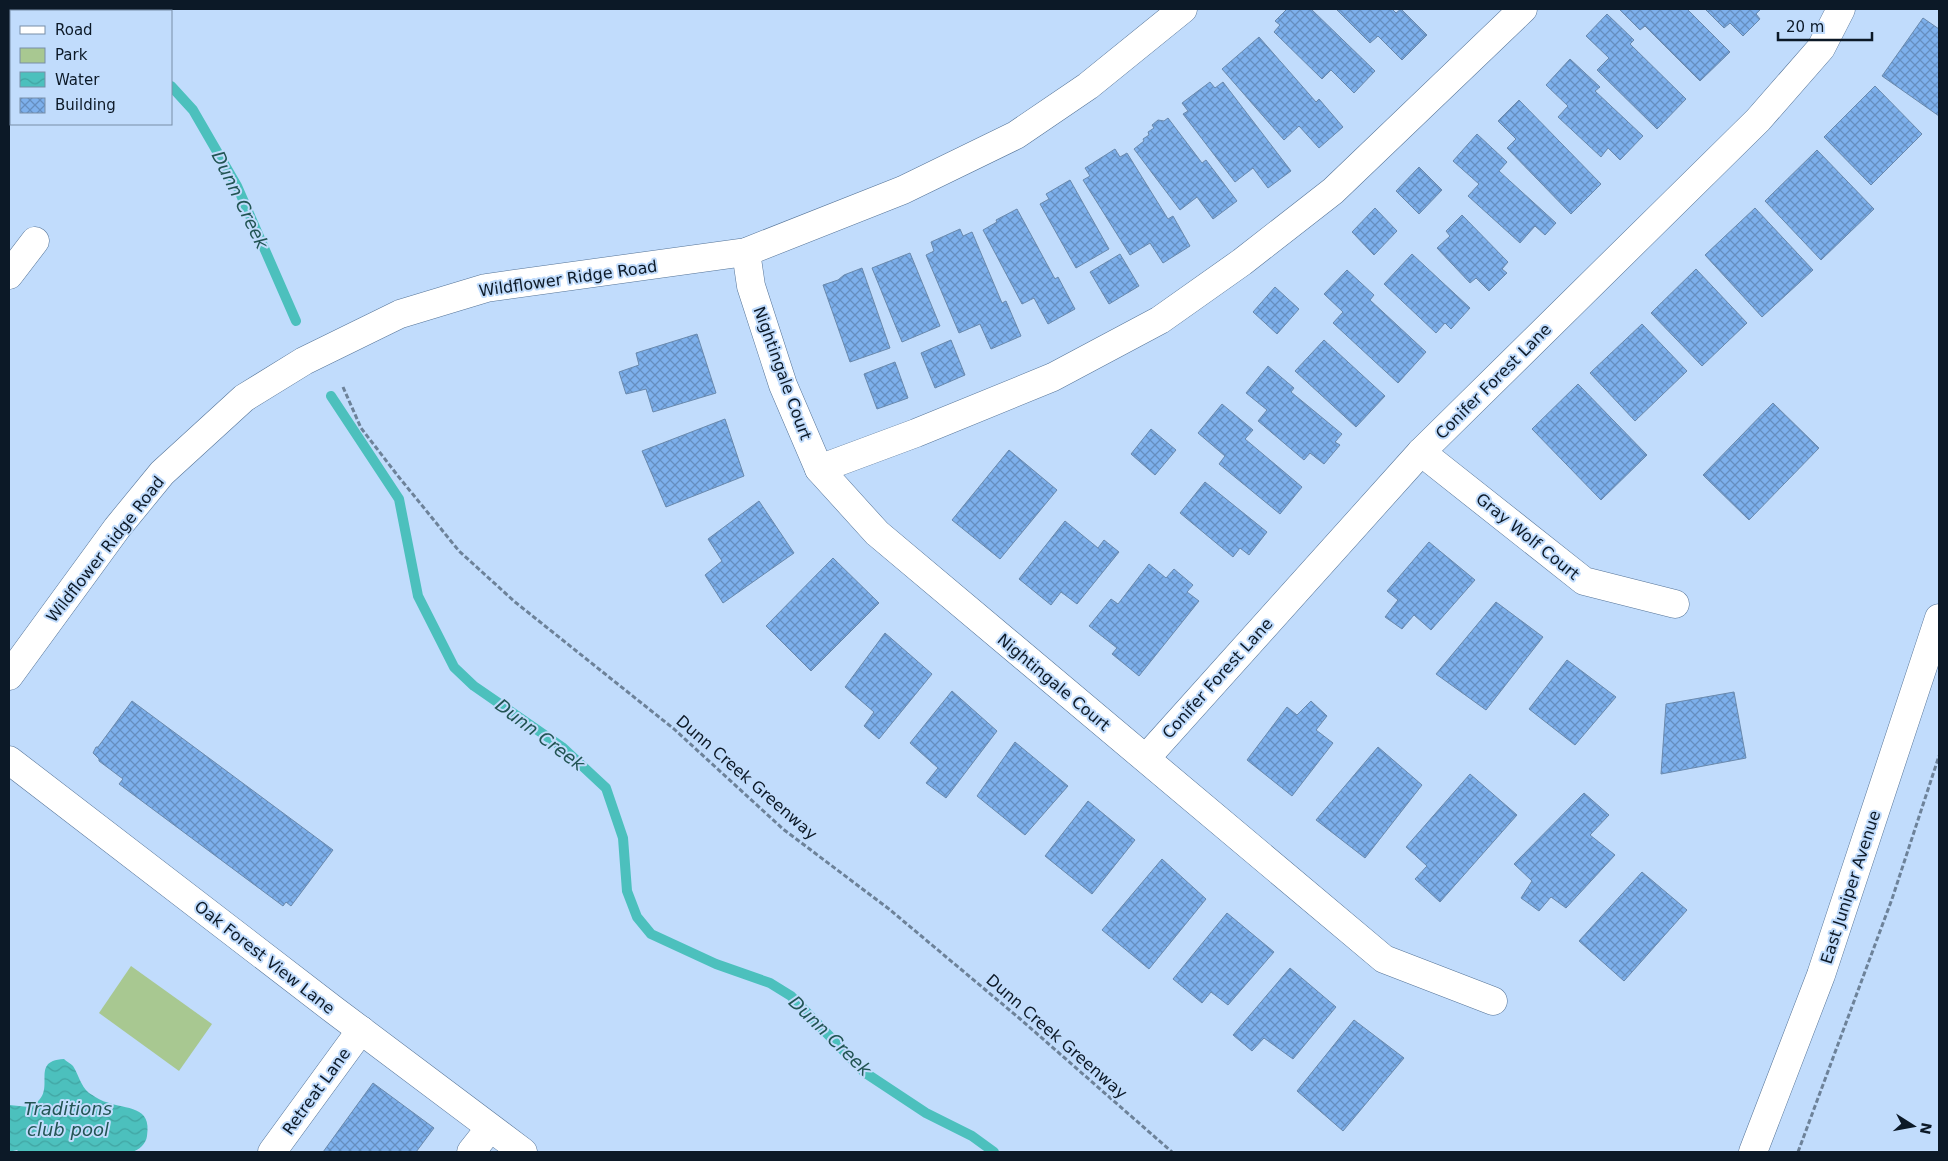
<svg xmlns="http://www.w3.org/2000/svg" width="1948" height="1161" font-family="'DejaVu Sans',sans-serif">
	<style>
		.green { fill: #a8c891 }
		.water { fill: url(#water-waves) }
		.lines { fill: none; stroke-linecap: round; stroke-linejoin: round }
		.stream { stroke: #4cc0bd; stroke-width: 10 }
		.building { fill: url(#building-cross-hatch); stroke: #6989ad }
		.minor-casing { stroke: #547397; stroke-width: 29 }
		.path { stroke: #6d8299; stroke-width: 3; stroke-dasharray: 5 2.5; stroke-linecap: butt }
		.minor { stroke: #fff; stroke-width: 28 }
		.labels { text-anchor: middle; stroke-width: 4; stroke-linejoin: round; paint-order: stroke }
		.street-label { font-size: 16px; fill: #0c1927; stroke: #c1dcfc }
		.water-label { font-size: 18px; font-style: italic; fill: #225453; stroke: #c1dcfc }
	</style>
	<defs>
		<pattern id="water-waves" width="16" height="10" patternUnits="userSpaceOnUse" patternTransform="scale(1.25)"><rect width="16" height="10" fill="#4cc0bd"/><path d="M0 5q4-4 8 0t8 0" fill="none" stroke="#41a4a2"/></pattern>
		<pattern id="building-cross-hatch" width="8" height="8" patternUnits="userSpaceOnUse" patternTransform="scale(1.25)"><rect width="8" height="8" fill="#7db0ec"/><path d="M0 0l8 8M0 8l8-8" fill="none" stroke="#658ebf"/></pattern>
	</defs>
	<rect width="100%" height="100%" fill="#c1dcfc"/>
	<!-- green -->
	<polygon class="green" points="131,966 212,1024 179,1071 99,1013"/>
	<!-- water -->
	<path class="water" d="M64,1059c2,2 7,5 9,7 6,9 7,19 16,27 5,3 12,8 17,9 21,8 46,3 41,34 -1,8 -8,14 -15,16h-113l-2,-2 -8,2v-47l20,2c33,-14 -3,-46 35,-48z"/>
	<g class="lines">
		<!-- stream -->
		<g class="stream">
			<polyline points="91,9 94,11"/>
			<polyline points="171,86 193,110 237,186 296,321"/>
			<polyline points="331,396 399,499 418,596 454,667 474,686 562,747 606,788 623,838 627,891 637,917 651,934 716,964 770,983 791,996 864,1072 926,1113 972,1136 994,1152"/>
		</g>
	</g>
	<!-- building -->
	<g class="building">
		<polygon points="1287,9 1311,9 1375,71 1354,93 1331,70 1322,79 1274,32 1280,25 1275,21"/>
		<polygon points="1336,9 1392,9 1396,13 1401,9 1427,35 1402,60 1378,36 1370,43"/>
		<polygon points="1619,9 1687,9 1730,52 1700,81 1645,26 1640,30"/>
		<polygon points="1705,9 1761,9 1756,14 1760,19 1743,36 1730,23 1724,28"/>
		<polygon points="1607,14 1634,40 1630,44 1686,99 1657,129 1597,70 1609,58 1586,36"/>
		<polygon points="1923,18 1939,29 1939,116 1882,76"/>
		<polygon points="1259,37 1316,102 1319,99 1343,127 1319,148 1299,126 1284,140 1222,69"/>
		<polygon points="1570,59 1600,87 1595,91 1643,136 1620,160 1608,148 1601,157 1558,117 1568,106 1546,85"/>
		<polygon points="1210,82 1215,88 1223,82 1291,171 1268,188 1253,168 1235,182 1183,114 1188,111 1182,103"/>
		<polygon points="1875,86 1922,134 1871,185 1824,137"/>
		<polygon points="1519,100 1601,184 1571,214 1507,148 1516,139 1498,121"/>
		<polygon points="1168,118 1202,163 1206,160 1237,201 1213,219 1197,197 1180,210 1134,149 1144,141 1143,139 1149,135 1148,132 1154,128 1152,125 1158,120 1164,121"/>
		<polygon points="1477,134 1507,162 1499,171 1556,223 1545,235 1535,226 1520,243 1468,196 1479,184 1453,161"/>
		<polygon points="1115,149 1120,157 1127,153 1168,219 1173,216 1190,246 1163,263 1150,243 1130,255 1083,180 1090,176 1085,168"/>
		<polygon points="1817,150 1874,209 1821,260 1765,201"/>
		<polygon points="1419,167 1442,190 1419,214 1396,191"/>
		<polygon points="1070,180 1109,249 1076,268 1040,204 1049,199 1046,194"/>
		<polygon points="1375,208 1397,231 1374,255 1352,232"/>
		<polygon points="1755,208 1813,270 1762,317 1705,255"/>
		<polygon points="1017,209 1055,279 1058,277 1075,309 1048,324 1034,298 1022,304 983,230 997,222 996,220"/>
		<polygon points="1462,215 1508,262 1502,269 1507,273 1489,291 1476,278 1470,283 1437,248 1450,236 1446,231"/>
		<polygon points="960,229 963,236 972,232 1002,303 1006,301 1021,336 991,349 980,324 959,333 926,255 934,251 931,242"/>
		<polygon points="910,253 940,326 902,342 872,268"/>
		<polygon points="1120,254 1139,286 1109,304 1090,272"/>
		<polygon points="1412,254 1470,308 1451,329 1445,323 1436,333 1384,284"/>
		<polygon points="862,268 890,348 850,362 823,285 838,280 844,275"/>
		<polygon points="1696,269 1747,323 1702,366 1651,313"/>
		<polygon points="1347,270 1374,295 1370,300 1426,352 1398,383 1333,323 1343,312 1324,294"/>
		<polygon points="1275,287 1299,309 1277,334 1253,312"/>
		<polygon points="1642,324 1687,371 1635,421 1590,373"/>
		<polygon points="697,334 716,393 653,412 646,389 626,394 619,372 639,365 636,353"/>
		<polygon points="951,340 965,375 935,388 921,353"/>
		<polygon points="1324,340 1385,396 1356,427 1295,371"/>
		<polygon points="895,362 908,398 877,409 864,374"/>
		<polygon points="1268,366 1294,388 1291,392 1342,434 1335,442 1340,445 1324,464 1310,453 1304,460 1258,421 1267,410 1246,393"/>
		<polygon points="1578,384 1647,455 1601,500 1532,429"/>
		<polygon points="1773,403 1819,448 1749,520 1703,475"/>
		<polygon points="1222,404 1253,430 1245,439 1302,487 1280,514 1219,464 1225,456 1198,433"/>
		<polygon points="725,419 744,476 666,507 642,451"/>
		<polygon points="1151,429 1176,450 1155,475 1131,454"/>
		<polygon points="1009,450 1057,490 1000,559 952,520"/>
		<polygon points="1205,482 1267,532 1249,555 1240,548 1233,557 1180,513"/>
		<polygon points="759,501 794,553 723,603 705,575 722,561 708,539"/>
		<polygon points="1065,521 1098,548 1104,540 1119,552 1077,604 1061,592 1051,605 1019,579"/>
		<polygon points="1429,542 1475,580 1431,630 1414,615 1402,629 1385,617 1398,600 1387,591"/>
		<polygon points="833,558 879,603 811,671 766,626"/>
		<polygon points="1149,564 1166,578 1174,569 1193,585 1187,592 1199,601 1139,676 1112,654 1117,648 1089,626 1111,599 1118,604"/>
		<polygon points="1496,602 1543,637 1486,710 1436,674"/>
		<polygon points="885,633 932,674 879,739 864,726 874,712 845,687"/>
		<polygon points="1567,660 1616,697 1575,745 1529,709"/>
		<polygon points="952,691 997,731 946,798 926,783 938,768 910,743"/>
		<polygon points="1734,692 1746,758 1661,774 1666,704"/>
		<polygon points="132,701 333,850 291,906 286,902 283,906 119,784 123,779 99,761 99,759 93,753 96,747 98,747"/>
		<polygon points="1311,701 1327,716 1316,730 1333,743 1292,796 1247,760 1287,707 1297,715"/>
		<polygon points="1015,742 1068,786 1025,835 977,796"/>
		<polygon points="1378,747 1422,785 1365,858 1316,820"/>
		<polygon points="1470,774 1517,815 1440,902 1415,879 1427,866 1406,847"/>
		<polygon points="1584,793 1609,815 1590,835 1615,855 1566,908 1551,897 1539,911 1521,898 1532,881 1514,864"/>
		<polygon points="1088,801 1135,840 1092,894 1045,856"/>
		<polygon points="1162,859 1206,899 1149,969 1102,930"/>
		<polygon points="1642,872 1687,910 1624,981 1579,941"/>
		<polygon points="1227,913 1274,952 1228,1005 1211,992 1202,1003 1173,979"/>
		<polygon points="1290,968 1336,1007 1293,1059 1264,1038 1252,1051 1233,1035"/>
		<polygon points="1354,1020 1404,1058 1343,1131 1297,1091"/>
		<polygon points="373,1083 434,1128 416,1152 323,1152"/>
	</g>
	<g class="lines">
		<!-- minor casing -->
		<g class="minor-casing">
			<g id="minor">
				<polyline points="746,252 751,286 783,385 819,469 877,533 1384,959 1493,1001"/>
				<polyline points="9,275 35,241"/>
				<polyline points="1421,452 1584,581 1675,604"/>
				<polyline points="819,469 916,433 1053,377 1160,320 1242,262 1333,191 1523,9"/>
				<polyline points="9,676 117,528 162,473 244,398 304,361 400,314 486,288 746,252 903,190 1016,135 1088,86 1183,9"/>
				<polyline points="1146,758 1421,452 1758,120 1821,48 1841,9"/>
				<polyline points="9,760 334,1010 523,1152"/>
				<polyline points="272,1152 361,1030"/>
				<polyline points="471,1152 490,1128"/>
				<polyline points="1753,1152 1821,975 1939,618"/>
			</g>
		</g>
		<!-- path -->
		<g class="path">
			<polyline points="343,387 361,428 398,476 459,551 515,602 674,729 783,829 889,909 1019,1018 1172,1152"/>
			<polyline points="1798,1152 1892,899 1939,756"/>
		</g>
		<!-- minor -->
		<use href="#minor" class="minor"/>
	</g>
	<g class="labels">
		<!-- street labels -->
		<g class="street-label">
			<text transform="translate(568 278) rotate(-8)" y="6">Wildflower Ridge Road</text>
			<text transform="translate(783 373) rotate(70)" y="6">Nightingale Court</text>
			<text transform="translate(1493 381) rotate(-45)" y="6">Conifer Forest Lane</text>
			<text transform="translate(1528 536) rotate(39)" y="6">Gray Wolf Court</text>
			<text transform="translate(105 549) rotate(-52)" y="6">Wildflower Ridge Road</text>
			<text transform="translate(1217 678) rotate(-48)" y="6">Conifer Forest Lane</text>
			<text transform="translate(1054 682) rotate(40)" y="6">Nightingale Court</text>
			<text transform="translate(747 777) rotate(41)" y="6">Dunn Creek Greenway</text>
			<text transform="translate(1850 887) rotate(-72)" y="6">East Juniper Avenue</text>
			<text transform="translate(265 957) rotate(38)" y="6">Oak Forest View Lane</text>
			<text transform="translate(1057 1036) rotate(41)" y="6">Dunn Creek Greenway</text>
			<text transform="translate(316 1091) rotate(-54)" y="6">Retreat Lane</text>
		</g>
		<!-- water labels -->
		<g class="water-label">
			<text transform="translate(240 200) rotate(64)" y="6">Dunn Creek</text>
			<text transform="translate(540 735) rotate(37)" y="6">Dunn Creek</text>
			<text transform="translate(830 1036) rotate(44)" y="6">Dunn Creek</text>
			<text x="68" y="1115">Traditions<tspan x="68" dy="21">club pool</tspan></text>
		</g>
	</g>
	<!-- border -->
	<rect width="1948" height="1161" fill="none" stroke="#0c1927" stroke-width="20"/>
	<!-- legend -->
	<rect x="10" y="10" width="162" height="115" fill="#c1dcfc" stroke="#798ea7"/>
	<rect x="20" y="26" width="25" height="8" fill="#ffffff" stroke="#798ea7"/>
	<text x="55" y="35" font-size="15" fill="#0c1927">Road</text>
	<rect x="20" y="48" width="25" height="15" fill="#a8c891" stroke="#798ea7"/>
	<text x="55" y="60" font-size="15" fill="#0c1927">Park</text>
	<rect x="20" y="72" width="25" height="15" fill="url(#water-waves)" stroke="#798ea7"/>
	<text x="55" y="85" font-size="15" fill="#0c1927">Water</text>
	<rect x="20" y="98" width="25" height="15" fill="url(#building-cross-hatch)" stroke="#798ea7"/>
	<text x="55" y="110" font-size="15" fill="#0c1927">Building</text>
	<!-- north arrow -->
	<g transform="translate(1913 1126) rotate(101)" stroke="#c1dcfc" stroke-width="4" paint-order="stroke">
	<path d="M0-4L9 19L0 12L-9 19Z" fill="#0c1927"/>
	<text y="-8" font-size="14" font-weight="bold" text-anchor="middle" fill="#0c1927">N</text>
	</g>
	<!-- scale -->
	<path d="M1778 32v8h94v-8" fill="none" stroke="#0c1927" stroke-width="2.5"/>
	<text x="1786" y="32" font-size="15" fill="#0c1927" stroke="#c1dcfc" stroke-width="4" paint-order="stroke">20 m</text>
</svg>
